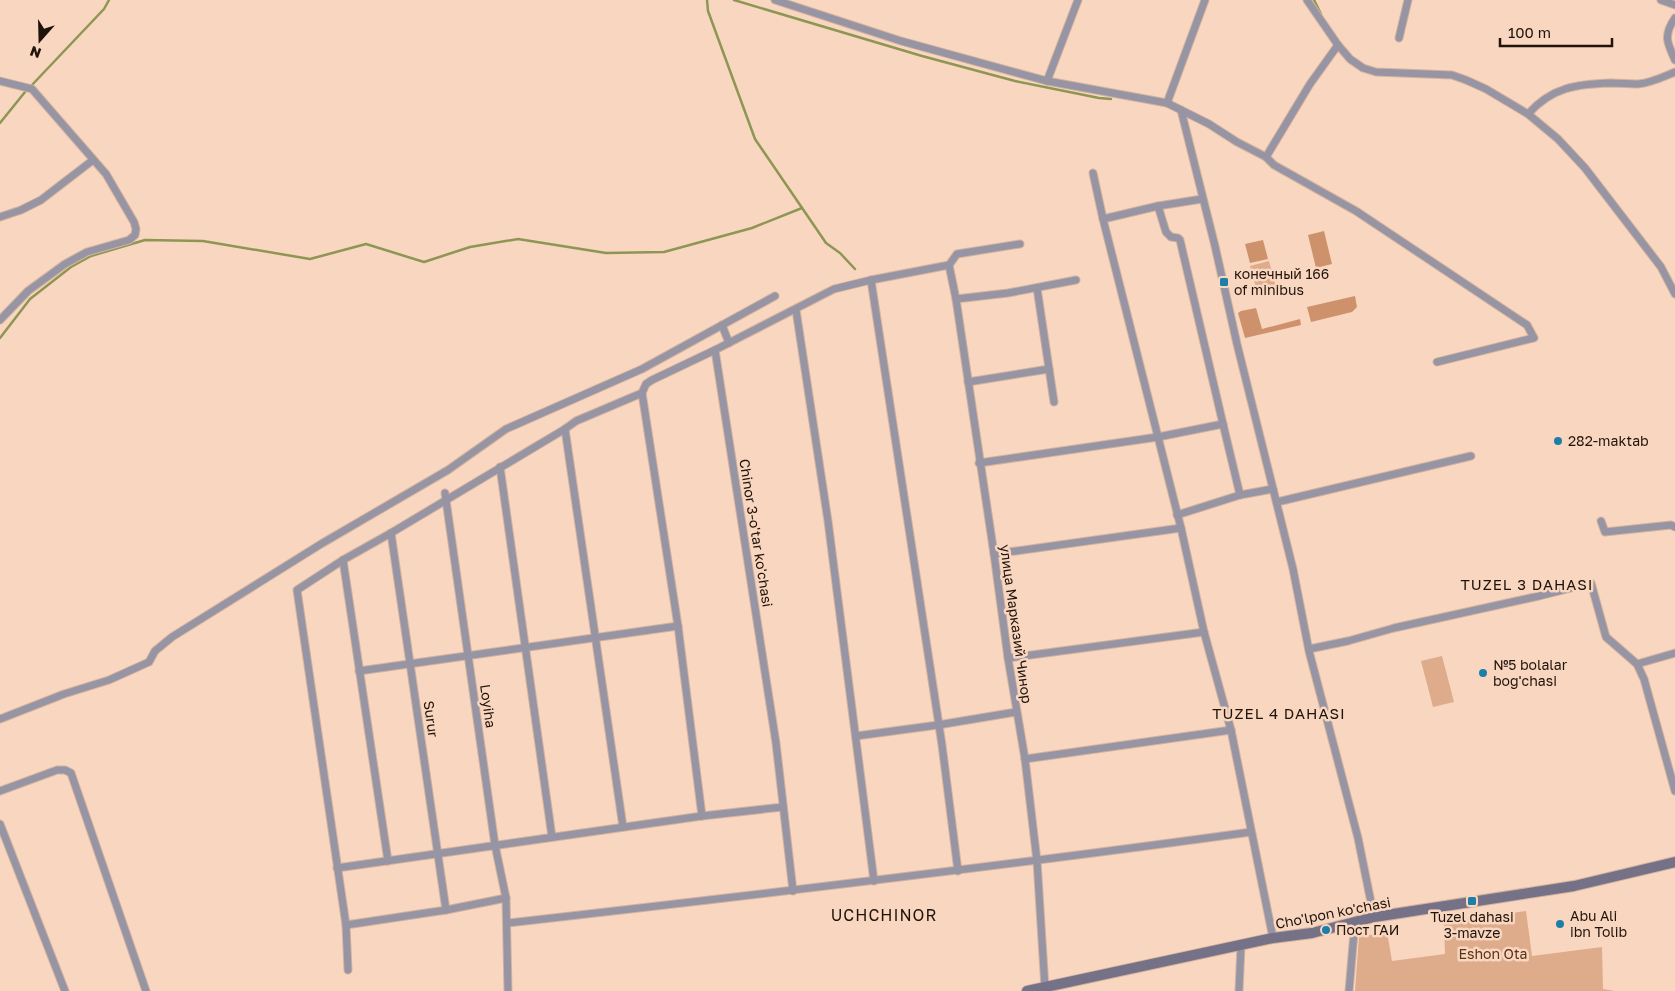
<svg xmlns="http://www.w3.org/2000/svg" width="1675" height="991" font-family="'Golos Text',sans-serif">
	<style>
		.green { fill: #deac8b }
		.forest { fill: #cd926b }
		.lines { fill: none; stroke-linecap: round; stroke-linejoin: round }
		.stream { stroke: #8e9654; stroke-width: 2.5 }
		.minor-casing { stroke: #d2b39f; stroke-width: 9 }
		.secondary-casing { stroke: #d2b39f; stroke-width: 12 }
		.minor { stroke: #9794a4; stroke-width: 7 }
		.secondary { stroke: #757187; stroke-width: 10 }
		.poi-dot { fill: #1d7eaa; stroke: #f9d6bf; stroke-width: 2 }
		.labels { text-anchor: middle; stroke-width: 5; stroke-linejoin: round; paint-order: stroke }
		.poi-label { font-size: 14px; fill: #1f130b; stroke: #f9d6bf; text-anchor: start }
		.street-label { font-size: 14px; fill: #1f130b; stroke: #f9d6bf }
		.park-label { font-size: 14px; fill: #5a3215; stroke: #f9d6bf }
		.neighbourhood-label { font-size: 15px; letter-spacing: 1px; fill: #1f130b; stroke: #f9d6bf }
		.quarter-label { font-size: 16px; letter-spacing: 1px; fill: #1f130b; stroke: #f9d6bf }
	</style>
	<rect width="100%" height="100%" fill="#f9d6bf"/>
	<!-- green -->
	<g class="green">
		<polygon points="1269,261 1277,291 1258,295 1250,266"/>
		<polygon points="1442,656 1454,702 1433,707 1421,661"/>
		<polygon points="1526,911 1532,956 1602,947 1603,989 1615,991 1355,991 1359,937 1387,932 1392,961 1445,954 1444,922"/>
	</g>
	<!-- forest -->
	<g class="forest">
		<polygon points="1324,231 1332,264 1316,268 1308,235"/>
		<polygon points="1263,240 1268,259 1250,263 1245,244"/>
		<polygon points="1355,296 1357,307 1352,312 1311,322 1307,307"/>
		<polygon points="1256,308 1262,329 1300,319 1301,325 1245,338 1238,313 1241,311"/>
	</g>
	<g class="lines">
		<!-- stream -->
		<g class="stream">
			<polyline points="707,0 708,11 755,139 826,243 840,253 855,269"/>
			<polyline points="734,0 922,56 1015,81 1099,98 1111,99"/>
			<polyline points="1314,0 1321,14"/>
			<polyline points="31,86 104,9 109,0"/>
			<polyline points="0,123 25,92"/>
			<polyline points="0,338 30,299 71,267 91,256 145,240 203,241 310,259 366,244 424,262 470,247 518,239 606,253 664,252 752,228 802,208"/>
		</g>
		<!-- minor casing -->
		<g class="minor-casing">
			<g id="minor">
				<polyline points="775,0 901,41 1047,81 1167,103 1209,124 1237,142 1266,157 1274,165 1356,211 1527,325 1534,338 1437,362"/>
				<polyline points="1307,0 1338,45 1350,59 1363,68 1376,72 1452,75 1466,80 1486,89 1528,114 1558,139 1585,168 1661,267 1675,294"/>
				<polyline points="1661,0 1675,5"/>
				<path d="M1675,18c-12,17 -8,25 0,42"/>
				<polyline points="1399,38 1408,0"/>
				<polyline points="0,81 32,89 106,174 134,222 136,229 135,235 129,240 87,252 65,264 28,291 0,320"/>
				<polyline points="1047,81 1078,0"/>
				<polyline points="1167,103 1205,0"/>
				<polyline points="1181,110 1215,246 1237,344 1293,569 1309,651 1358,838 1374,917"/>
				<path d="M1528,114c24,-27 49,-30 83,-31 9,0 19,1 27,1 13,-1 25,-7 37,-12"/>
				<polyline points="1266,157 1310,84 1338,45"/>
				<polyline points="1093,173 1103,219"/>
				<polyline points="1202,199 1158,206 1103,219 1181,528 1204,632 1231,730 1273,938"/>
				<polyline points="1158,206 1166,232 1171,237 1178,238 1180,240 1223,424"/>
				<polyline points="0,217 21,210 41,200 93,160"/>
				<polyline points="949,265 956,299 994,554 1008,658 1025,759 1037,861 1045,988"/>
				<polyline points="871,280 942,745 958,871"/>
				<polyline points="1037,288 1054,402"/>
				<polyline points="956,299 1008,293 1076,280"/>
				<polyline points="796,310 828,521 874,881"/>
				<polyline points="722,325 729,343"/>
				<polyline points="968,382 1049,369"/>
				<polyline points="565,429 623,827"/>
				<polyline points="979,463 1158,437 1223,424 1240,495"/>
				<polyline points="500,467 552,837"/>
				<polyline points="445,493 495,845 506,898 508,991"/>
				<polyline points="1277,502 1471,456"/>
				<polyline points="1177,515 1240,495 1273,489"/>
				<polyline points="1601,521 1605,532 1671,525 1675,527"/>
				<polyline points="391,533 446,910"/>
				<polyline points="994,554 1181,528"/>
				<polyline points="343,560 388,861"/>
				<polyline points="1309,649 1348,641 1394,628 1539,596 1591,583 1606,637 1637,664 1644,679 1675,791"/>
				<polyline points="1008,658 1204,632"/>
				<polyline points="1637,664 1675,653"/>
				<polyline points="359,671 678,626"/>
				<polyline points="0,719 64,694 109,680 149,662 155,651 172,637 321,544 448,470 506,429 642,369 775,296"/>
				<polyline points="856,736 938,725 1016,712"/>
				<polyline points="1025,759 1231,730"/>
				<polyline points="0,791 57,770 65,770 71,773 146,991"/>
				<polyline points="702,816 678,626 642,393 646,384 652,380 715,350"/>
				<polyline points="0,824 65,991"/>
				<polyline points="337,868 702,816 783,807"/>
				<polyline points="793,891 776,743 715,350 834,289 871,280 949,265 957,254 1020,244"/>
				<path d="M508,923c248,-28 496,-57 743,-91"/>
				<polyline points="346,925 446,910 506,898"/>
				<polyline points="348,970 346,925 297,590 343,560 391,533 565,429 576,421 642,393"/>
				<polyline points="1239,991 1241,946"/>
				<polyline points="1349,991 1355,921"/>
			</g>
		</g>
		<!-- secondary casing -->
		<g class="secondary-casing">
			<polyline id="secondary" points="1027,991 1273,938 1312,933 1374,917 1574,886 1675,862"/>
		</g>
		<!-- minor -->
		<use href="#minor" class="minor"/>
		<!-- secondary -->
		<use href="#secondary" class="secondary"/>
	</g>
	<!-- markers -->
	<g class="poi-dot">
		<rect x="1219" y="277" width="10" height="10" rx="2.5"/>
		<circle cx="1558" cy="441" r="5"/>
		<circle cx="1483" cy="673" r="5"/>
		<rect x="1467" y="896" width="10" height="10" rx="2.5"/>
		<circle cx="1560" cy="924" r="5"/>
		<circle cx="1326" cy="930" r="5"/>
	</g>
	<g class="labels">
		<!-- poi labels -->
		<g class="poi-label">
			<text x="1234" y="279">конечный 166<tspan x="1234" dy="16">of minibus</tspan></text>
			<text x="1568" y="446">282-maktab</text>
			<text x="1493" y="670">№5 bolalar<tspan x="1493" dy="16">bog'chasi</tspan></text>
			<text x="1570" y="921">Abu Ali<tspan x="1570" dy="16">ibn Tolib</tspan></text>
			<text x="1472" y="922" text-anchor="middle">Tuzel dahasi<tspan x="1472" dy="16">3-mavze</tspan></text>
			<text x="1336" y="935">Пост ГАИ</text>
		</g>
		<!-- street labels -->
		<g class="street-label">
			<text transform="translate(756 533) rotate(81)" y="5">Chinor 3-o'tar ko'chasi</text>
			<text transform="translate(1016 624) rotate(82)" y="5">улица Марказий Чинор</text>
			<text transform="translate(488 706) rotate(82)" y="5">Loyiha</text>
			<text transform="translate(431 719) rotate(82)" y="5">Surur</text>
			<text transform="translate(1333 913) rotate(-11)" y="5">Cho'lpon ko'chasi</text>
		</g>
		<!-- park labels -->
		<g class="park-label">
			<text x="1493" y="959">Eshon Ota</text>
		</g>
		<!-- neighbourhood labels -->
		<g class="neighbourhood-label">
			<text x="1527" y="590">TUZEL 3 DAHASI</text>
			<text x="1279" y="719">TUZEL 4 DAHASI</text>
		</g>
		<!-- quarter labels -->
		<g class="quarter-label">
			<text x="884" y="921">UCHCHINOR</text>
		</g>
	</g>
	<!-- north arrow -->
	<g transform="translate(40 40) rotate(200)" stroke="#f9d6bf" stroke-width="4" paint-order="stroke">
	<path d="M0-4L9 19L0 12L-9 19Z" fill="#1f130b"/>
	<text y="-8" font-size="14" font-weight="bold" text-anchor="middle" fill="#1f130b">N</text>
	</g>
	<!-- scale -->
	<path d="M1500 38v8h112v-8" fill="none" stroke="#1f130b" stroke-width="2.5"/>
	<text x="1508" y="38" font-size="15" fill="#1f130b" stroke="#f9d6bf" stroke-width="4" paint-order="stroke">100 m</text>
</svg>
